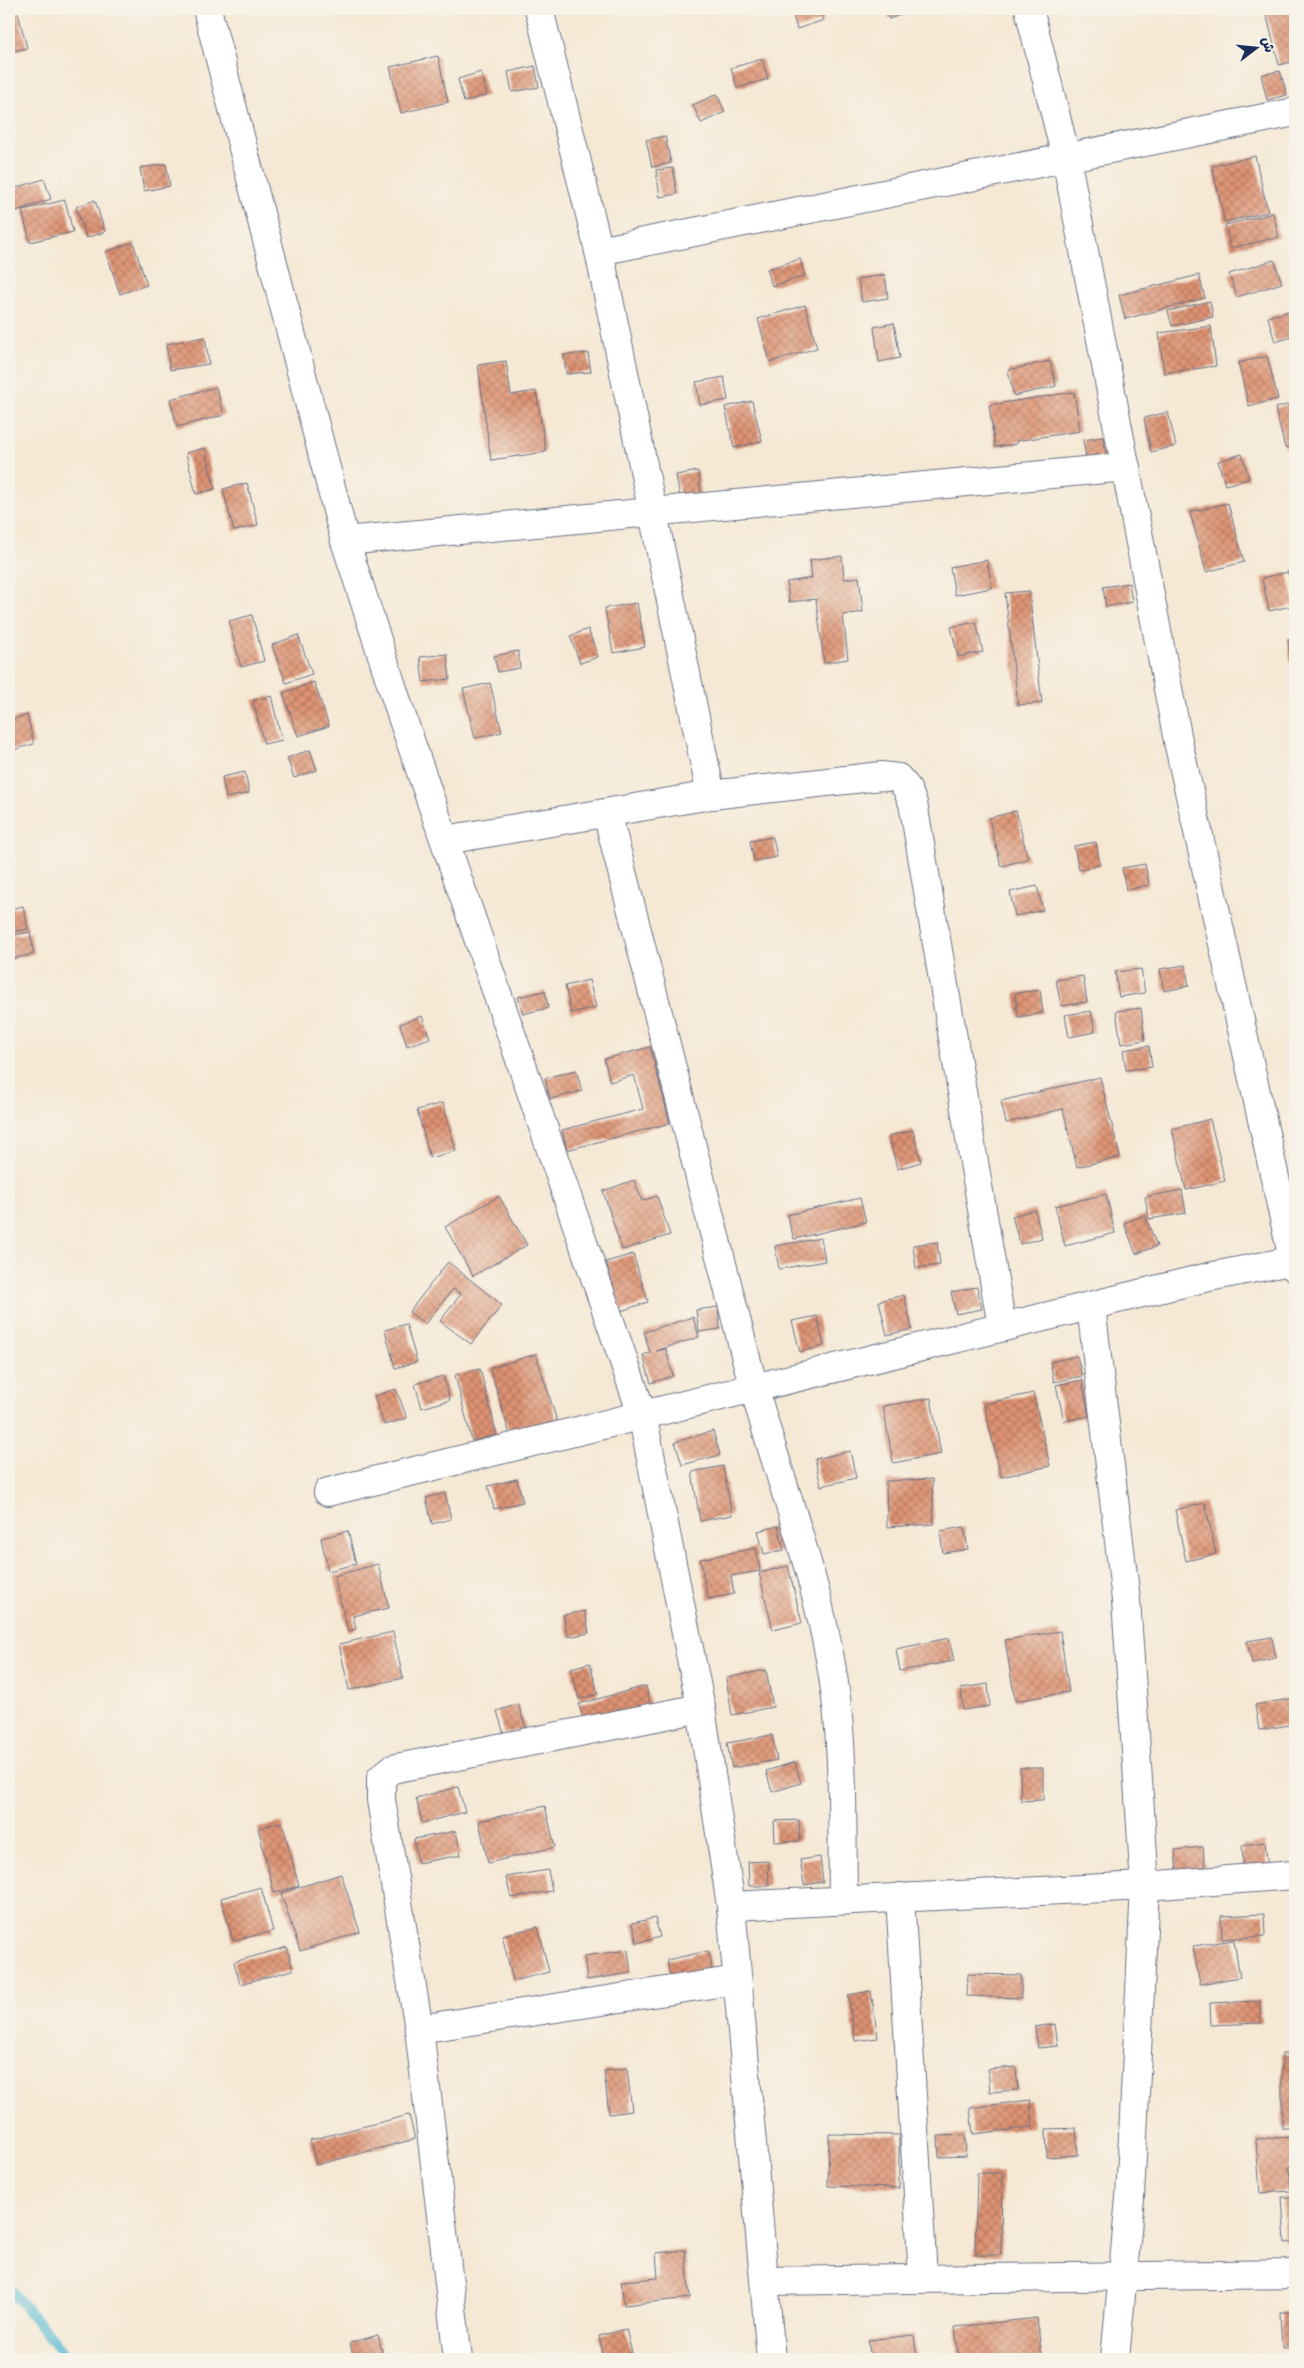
<svg xmlns="http://www.w3.org/2000/svg" width="1304" height="2368" font-family="Kalam,'Playpen Sans Arabic',sans-serif">
	<style>
		.lines { fill: none; stroke-linecap: round; stroke-linejoin: round }
		.stream { stroke: #54bad2; stroke-width: 11 }
		.building { fill: url(#building-cross-hatch) }
		.minor-casing { stroke: #677087; stroke-width: 30 }
		.minor { stroke: #fff; stroke-width: 28 }
	</style>
	<defs>
		<pattern id="building-cross-hatch" width="8" height="8" patternUnits="userSpaceOnUse" patternTransform="scale(1.25)"><rect width="8" height="8" fill="#df9372"/><path d="M0 0l8 8M0 8l8-8" fill="none" stroke="#b47861"/></pattern>
	</defs>
	<rect width="100%" height="100%" fill="#f7f3e8"/>
	<filter id="ink" filterUnits="userSpaceOnUse"><feTurbulence type="fractalNoise" baseFrequency=".02" numOctaves="2"/><feDisplacementMap in="SourceGraphic" scale="10" xChannelSelector="R" yChannelSelector="G"/><feConvolveMatrix kernelMatrix="1 2 1 2 8 2 1 2 1" color-interpolation-filters="sRGB"/></filter>
	<filter id="wash" filterUnits="userSpaceOnUse"><feTurbulence type="fractalNoise" baseFrequency=".0096" numOctaves="4" result="noise"/><feDisplacementMap in="SourceGraphic" scale="20" xChannelSelector="R" yChannelSelector="G"/><feGaussianBlur stdDeviation="1.12" result="paint"/><feColorMatrix in="noise" values="0 0 0 0 0 0 0 0 0 0 0 0 0 0 0 0 0 1.4 0 .05"/><feComposite in="paint" operator="in"/></filter>
	<g filter="url(#wash)">
		<rect width="100%" height="100%" fill="#f5e8d4"/>
		<g class="lines">
			<!-- stream -->
			<polyline class="stream" points="9,2288 69,2359"/>
		</g>
		<g id="blocks">
			<!-- building -->
			<g class="building">
				<polygon points="9,9 17,9 27,48 9,52"/>
				<polygon points="791,9 820,9 824,20 797,29"/>
				<polygon points="885,9 911,9 911,11 889,19"/>
				<polygon points="1265,9 1295,9 1295,61 1279,65"/>
				<polygon points="438,56 448,102 401,113 390,67"/>
				<polygon points="762,59 768,79 737,88 731,68"/>
				<polygon points="535,66 539,87 512,92 508,72"/>
				<polygon points="1280,71 1287,95 1267,100 1261,75"/>
				<polygon points="481,72 487,95 464,102 458,79"/>
				<polygon points="717,94 725,112 701,123 693,105"/>
				<polygon points="665,136 671,163 652,167 646,140"/>
				<polygon points="1255,156 1268,212 1225,222 1212,166"/>
				<polygon points="166,164 170,186 144,191 140,168"/>
				<polygon points="673,168 677,194 660,197 656,170"/>
				<polygon points="44,179 51,199 16,211 9,190"/>
				<polygon points="65,200 73,232 30,242 22,210"/>
				<polygon points="95,200 105,232 86,238 76,207"/>
				<polygon points="1273,213 1279,237 1231,248 1225,225"/>
				<polygon points="133,242 147,285 120,294 106,252"/>
				<polygon points="800,259 805,276 772,286 767,269"/>
				<polygon points="1274,260 1282,283 1237,297 1229,274"/>
				<polygon points="885,275 888,298 862,302 858,279"/>
				<polygon points="1199,275 1205,298 1125,319 1119,295"/>
				<polygon points="1210,301 1213,317 1172,326 1168,311"/>
				<polygon points="805,305 817,348 770,362 758,319"/>
				<polygon points="1289,311 1295,336 1275,342 1268,317"/>
				<polygon points="894,323 900,358 879,362 874,327"/>
				<polygon points="1211,326 1216,366 1164,373 1159,333"/>
				<polygon points="205,337 209,364 170,370 166,344"/>
				<polygon points="588,353 591,372 566,374 564,355"/>
				<polygon points="1267,356 1278,399 1249,406 1238,363"/>
				<polygon points="506,361 511,395 536,391 546,452 491,460 478,365"/>
				<polygon points="1050,361 1056,386 1014,396 1008,370"/>
				<polygon points="724,377 728,400 700,405 696,382"/>
				<polygon points="216,387 224,415 177,427 170,399"/>
				<polygon points="1074,392 1080,431 1016,441 1017,444 995,447 989,405"/>
				<polygon points="752,401 762,441 734,448 725,407"/>
				<polygon points="1295,403 1295,445 1285,448 1275,408"/>
				<polygon points="1168,412 1176,446 1151,452 1144,418"/>
				<polygon points="1103,437 1107,459 1087,463 1083,440"/>
				<polygon points="205,448 215,489 196,494 186,453"/>
				<polygon points="1242,454 1249,479 1225,485 1218,461"/>
				<polygon points="698,471 701,493 680,497 676,475"/>
				<polygon points="247,483 258,525 234,531 223,489"/>
				<polygon points="1228,503 1244,562 1206,572 1190,512"/>
				<polygon points="842,556 844,579 859,577 863,612 843,615 848,659 824,663 816,599 789,602 787,582 812,578 810,560"/>
				<polygon points="987,560 992,588 955,595 950,567"/>
				<polygon points="1288,572 1295,605 1269,611 1262,578"/>
				<polygon points="1129,583 1132,602 1106,607 1103,587"/>
				<polygon points="1029,591 1042,703 1018,705 1005,593"/>
				<polygon points="637,603 645,647 613,653 605,608"/>
				<polygon points="252,615 264,661 241,667 229,621"/>
				<polygon points="976,622 983,652 958,657 951,627"/>
				<polygon points="588,629 598,657 580,663 570,636"/>
				<polygon points="298,635 312,674 286,683 272,645"/>
				<polygon points="1295,638 1295,660 1290,661 1288,639"/>
				<polygon points="518,651 520,668 498,672 494,656"/>
				<polygon points="447,654 450,679 423,682 420,657"/>
				<polygon points="314,682 329,726 298,736 283,693"/>
				<polygon points="490,683 502,732 475,738 463,689"/>
				<polygon points="271,696 282,740 264,744 253,700"/>
				<polygon points="27,715 34,744 9,751 9,720"/>
				<polygon points="310,750 317,770 294,778 287,758"/>
				<polygon points="245,772 249,793 226,798 222,777"/>
				<polygon points="1016,811 1028,859 1001,866 989,818"/>
				<polygon points="773,837 777,857 754,861 750,841"/>
				<polygon points="1096,842 1100,865 1079,870 1074,846"/>
				<polygon points="1145,864 1149,885 1126,890 1122,868"/>
				<polygon points="1037,886 1043,910 1015,916 1010,892"/>
				<polygon points="23,906 28,929 9,933 9,909"/>
				<polygon points="30,932 34,954 12,959 9,936"/>
				<polygon points="1185,965 1189,986 1164,991 1160,969"/>
				<polygon points="1141,969 1145,993 1119,997 1115,972"/>
				<polygon points="1083,976 1087,1002 1061,1006 1056,980"/>
				<polygon points="589,980 596,1007 571,1013 565,986"/>
				<polygon points="1040,990 1043,1013 1018,1017 1015,993"/>
				<polygon points="545,991 548,1008 523,1014 518,997"/>
				<polygon points="1141,1008 1145,1040 1121,1044 1116,1011"/>
				<polygon points="1091,1011 1095,1032 1069,1037 1065,1015"/>
				<polygon points="422,1016 430,1038 407,1046 400,1024"/>
				<polygon points="1149,1046 1152,1067 1126,1070 1123,1050"/>
				<polygon points="650,1047 670,1123 567,1150 562,1130 643,1109 634,1075 610,1082 604,1059"/>
				<polygon points="576,1070 582,1091 550,1099 545,1078"/>
				<polygon points="1100,1077 1120,1157 1077,1167 1063,1109 1006,1123 1001,1101"/>
				<polygon points="443,1103 456,1151 430,1158 417,1110"/>
				<polygon points="1210,1119 1225,1181 1186,1190 1172,1129"/>
				<polygon points="913,1130 921,1162 897,1169 889,1136"/>
				<polygon points="634,1180 642,1201 657,1196 670,1235 622,1250 603,1191"/>
				<polygon points="1182,1190 1186,1213 1149,1219 1145,1197"/>
				<polygon points="1106,1194 1115,1233 1065,1246 1055,1206"/>
				<polygon points="499,1196 527,1245 473,1276 445,1227"/>
				<polygon points="860,1198 866,1222 794,1239 787,1215"/>
				<polygon points="1035,1210 1042,1238 1020,1244 1012,1216"/>
				<polygon points="1145,1215 1157,1246 1136,1254 1124,1223"/>
				<polygon points="821,1238 825,1261 779,1269 775,1246"/>
				<polygon points="937,1242 940,1265 916,1268 913,1245"/>
				<polygon points="633,1254 648,1302 621,1311 606,1262"/>
				<polygon points="448,1262 502,1305 471,1344 440,1321 461,1294 453,1289 425,1324 409,1312"/>
				<polygon points="977,1287 982,1309 956,1314 951,1292"/>
				<polygon points="904,1295 912,1329 887,1335 879,1301"/>
				<polygon points="718,1307 720,1329 699,1332 696,1310"/>
				<polygon points="817,1316 824,1346 800,1352 792,1321"/>
				<polygon points="693,1317 699,1337 656,1351 666,1349 673,1376 651,1383 643,1355 650,1353 644,1332"/>
				<polygon points="406,1324 417,1362 395,1368 385,1330"/>
				<polygon points="536,1354 557,1421 510,1435 490,1368"/>
				<polygon points="1077,1356 1082,1376 1054,1382 1050,1362"/>
				<polygon points="480,1369 497,1435 472,1441 455,1375"/>
				<polygon points="443,1376 450,1400 422,1408 415,1384"/>
				<polygon points="1082,1380 1089,1416 1064,1421 1056,1385"/>
				<polygon points="396,1389 407,1418 384,1425 374,1396"/>
				<polygon points="1033,1393 1050,1466 1001,1477 984,1404"/>
				<polygon points="931,1398 941,1454 893,1463 883,1406"/>
				<polygon points="713,1431 720,1455 682,1465 675,1442"/>
				<polygon points="850,1451 856,1478 821,1486 815,1459"/>
				<polygon points="723,1466 732,1515 700,1521 692,1472"/>
				<polygon points="517,1479 523,1502 494,1509 488,1486"/>
				<polygon points="932,1479 934,1524 887,1527 886,1481"/>
				<polygon points="445,1493 451,1519 432,1524 426,1498"/>
				<polygon points="1205,1503 1216,1554 1186,1561 1175,1510"/>
				<polygon points="778,1526 784,1550 764,1554 758,1531"/>
				<polygon points="964,1527 968,1549 943,1553 940,1531"/>
				<polygon points="348,1531 356,1564 328,1571 321,1538"/>
				<polygon points="756,1548 760,1571 731,1576 734,1594 708,1599 700,1559"/>
				<polygon points="378,1564 389,1608 353,1616 356,1629 348,1631 334,1576"/>
				<polygon points="788,1566 802,1623 773,1630 759,1573"/>
				<polygon points="585,1611 589,1633 568,1637 563,1615"/>
				<polygon points="1060,1631 1069,1692 1015,1701 1005,1640"/>
				<polygon points="393,1632 403,1678 349,1690 339,1644"/>
				<polygon points="1272,1637 1276,1658 1252,1663 1247,1641"/>
				<polygon points="949,1638 954,1661 900,1671 896,1649"/>
				<polygon points="590,1663 598,1694 579,1699 571,1668"/>
				<polygon points="766,1670 773,1707 732,1715 726,1678"/>
				<polygon points="988,1684 990,1706 963,1710 961,1688"/>
				<polygon points="646,1686 650,1705 584,1723 579,1704"/>
				<polygon points="1295,1698 1295,1724 1259,1730 1255,1705"/>
				<polygon points="518,1704 526,1728 504,1734 497,1711"/>
				<polygon points="772,1735 777,1760 732,1768 727,1743"/>
				<polygon points="795,1762 801,1783 772,1792 766,1771"/>
				<polygon points="1020,1768 1043,1768 1043,1800 1021,1801"/>
				<polygon points="458,1787 465,1812 422,1823 416,1798"/>
				<polygon points="545,1806 555,1847 488,1863 479,1821"/>
				<polygon points="799,1820 800,1841 775,1842 774,1821"/>
				<polygon points="282,1822 299,1886 274,1893 258,1828"/>
				<polygon points="456,1831 461,1855 418,1863 414,1839"/>
				<polygon points="1265,1842 1268,1869 1244,1872 1242,1845"/>
				<polygon points="1203,1847 1205,1870 1177,1872 1175,1850"/>
				<polygon points="820,1857 823,1882 804,1885 800,1860"/>
				<polygon points="768,1861 769,1886 749,1886 748,1862"/>
				<polygon points="548,1870 552,1891 511,1898 506,1877"/>
				<polygon points="341,1874 360,1932 300,1951 281,1893"/>
				<polygon points="261,1887 273,1931 233,1941 221,1898"/>
				<polygon points="1264,1914 1265,1936 1222,1939 1221,1916"/>
				<polygon points="655,1918 660,1937 637,1943 632,1923"/>
				<polygon points="538,1927 549,1972 513,1981 502,1935"/>
				<polygon points="1234,1940 1240,1977 1200,1984 1193,1946"/>
				<polygon points="287,1947 293,1970 240,1984 234,1962"/>
				<polygon points="628,1950 631,1973 587,1980 584,1956"/>
				<polygon points="708,1951 713,1973 671,1982 667,1960"/>
				<polygon points="968,1974 1021,1975 1021,1998 967,1996"/>
				<polygon points="871,1991 878,2038 855,2041 848,1995"/>
				<polygon points="1260,2001 1261,2023 1211,2025 1210,2003"/>
				<polygon points="1055,2024 1058,2046 1038,2048 1035,2027"/>
				<rect x="1282" y="2054" width="13" height="74"/>
				<polygon points="1016,2067 1018,2090 990,2092 988,2069"/>
				<polygon points="627,2068 632,2111 609,2114 604,2071"/>
				<polygon points="1030,2100 1033,2127 973,2134 970,2108"/>
				<polygon points="409,2115 415,2139 316,2165 310,2140"/>
				<polygon points="1076,2128 1078,2155 1047,2157 1046,2129"/>
				<polygon points="829,2134 899,2135 899,2188 828,2186"/>
				<polygon points="965,2135 966,2156 939,2157 938,2136"/>
				<polygon points="1295,2137 1295,2166 1289,2167 1291,2191 1260,2193 1256,2139"/>
				<polygon points="977,2173 1002,2173 1001,2255 975,2255"/>
				<polygon points="1282,2197 1295,2197 1295,2242 1285,2243"/>
				<polygon points="685,2250 690,2298 624,2305 621,2281 658,2278 656,2253"/>
				<polygon points="1280,2312 1295,2312 1295,2347 1282,2348"/>
				<polygon points="1037,2318 1042,2359 959,2359 955,2327"/>
				<polygon points="626,2329 632,2353 604,2359 599,2336"/>
				<polygon points="378,2335 384,2359 354,2359 350,2343"/>
				<polygon points="914,2335 917,2359 871,2359 868,2340"/>
			</g>
		</g>
	</g>
	<g filter="url(#ink)">
		<use href="#blocks" fill-opacity="0" stroke="#677087" stroke-width="1"/>
		<g class="lines">
			<!-- minor casing -->
			<g class="minor-casing">
				<g id="minor">
					<polyline points="207,9 345,541 402,717 642,1414 701,1708 731,1906 771,2359"/>
					<polyline points="539,9 599,251 711,795"/>
					<polyline points="1029,9 1066,157 1179,746 1295,1268"/>
					<polyline points="599,251 1295,112"/>
					<polyline points="345,541 1126,467"/>
					<path d="M607,813c47,183 93,366 140,549 29,112 75,221 89,336 8,67 6,135 7,202"/>
					<polyline points="445,840 711,795 881,776 898,778 906,787 913,803 1002,1327"/>
					<polyline points="1091,1306 1126,1600 1145,1886 1130,2198 1115,2359"/>
					<polyline points="328,1492 1204,1278 1295,1260"/>
					<polyline points="900,1897 923,2277"/>
					<polyline points="731,1906 1145,1886 1295,1875"/>
					<polyline points="419,2029 737,1980"/>
					<polyline points="765,2281 1295,2274"/>
					<polyline points="458,2359 419,2029 381,1800 381,1778 392,1769 701,1708"/>
				</g>
			</g>
			<!-- minor -->
			<use href="#minor" class="minor"/>
		</g>
	</g>
	<!-- margin -->
	<rect width="1304" height="2368" fill="none" stroke="#f7f3e8" stroke-width="30"/>
	<!-- north arrow -->
	<g transform="translate(1256 48) rotate(74)" stroke="#f7f3e8" stroke-width="4" paint-order="stroke">
	<path d="M0-4L9 19L0 12L-9 19Z" fill="#1b2f5e"/>
	<text y="-8" font-size="14" font-weight="bold" text-anchor="middle" fill="#1b2f5e">ش</text>
	</g>
</svg>
